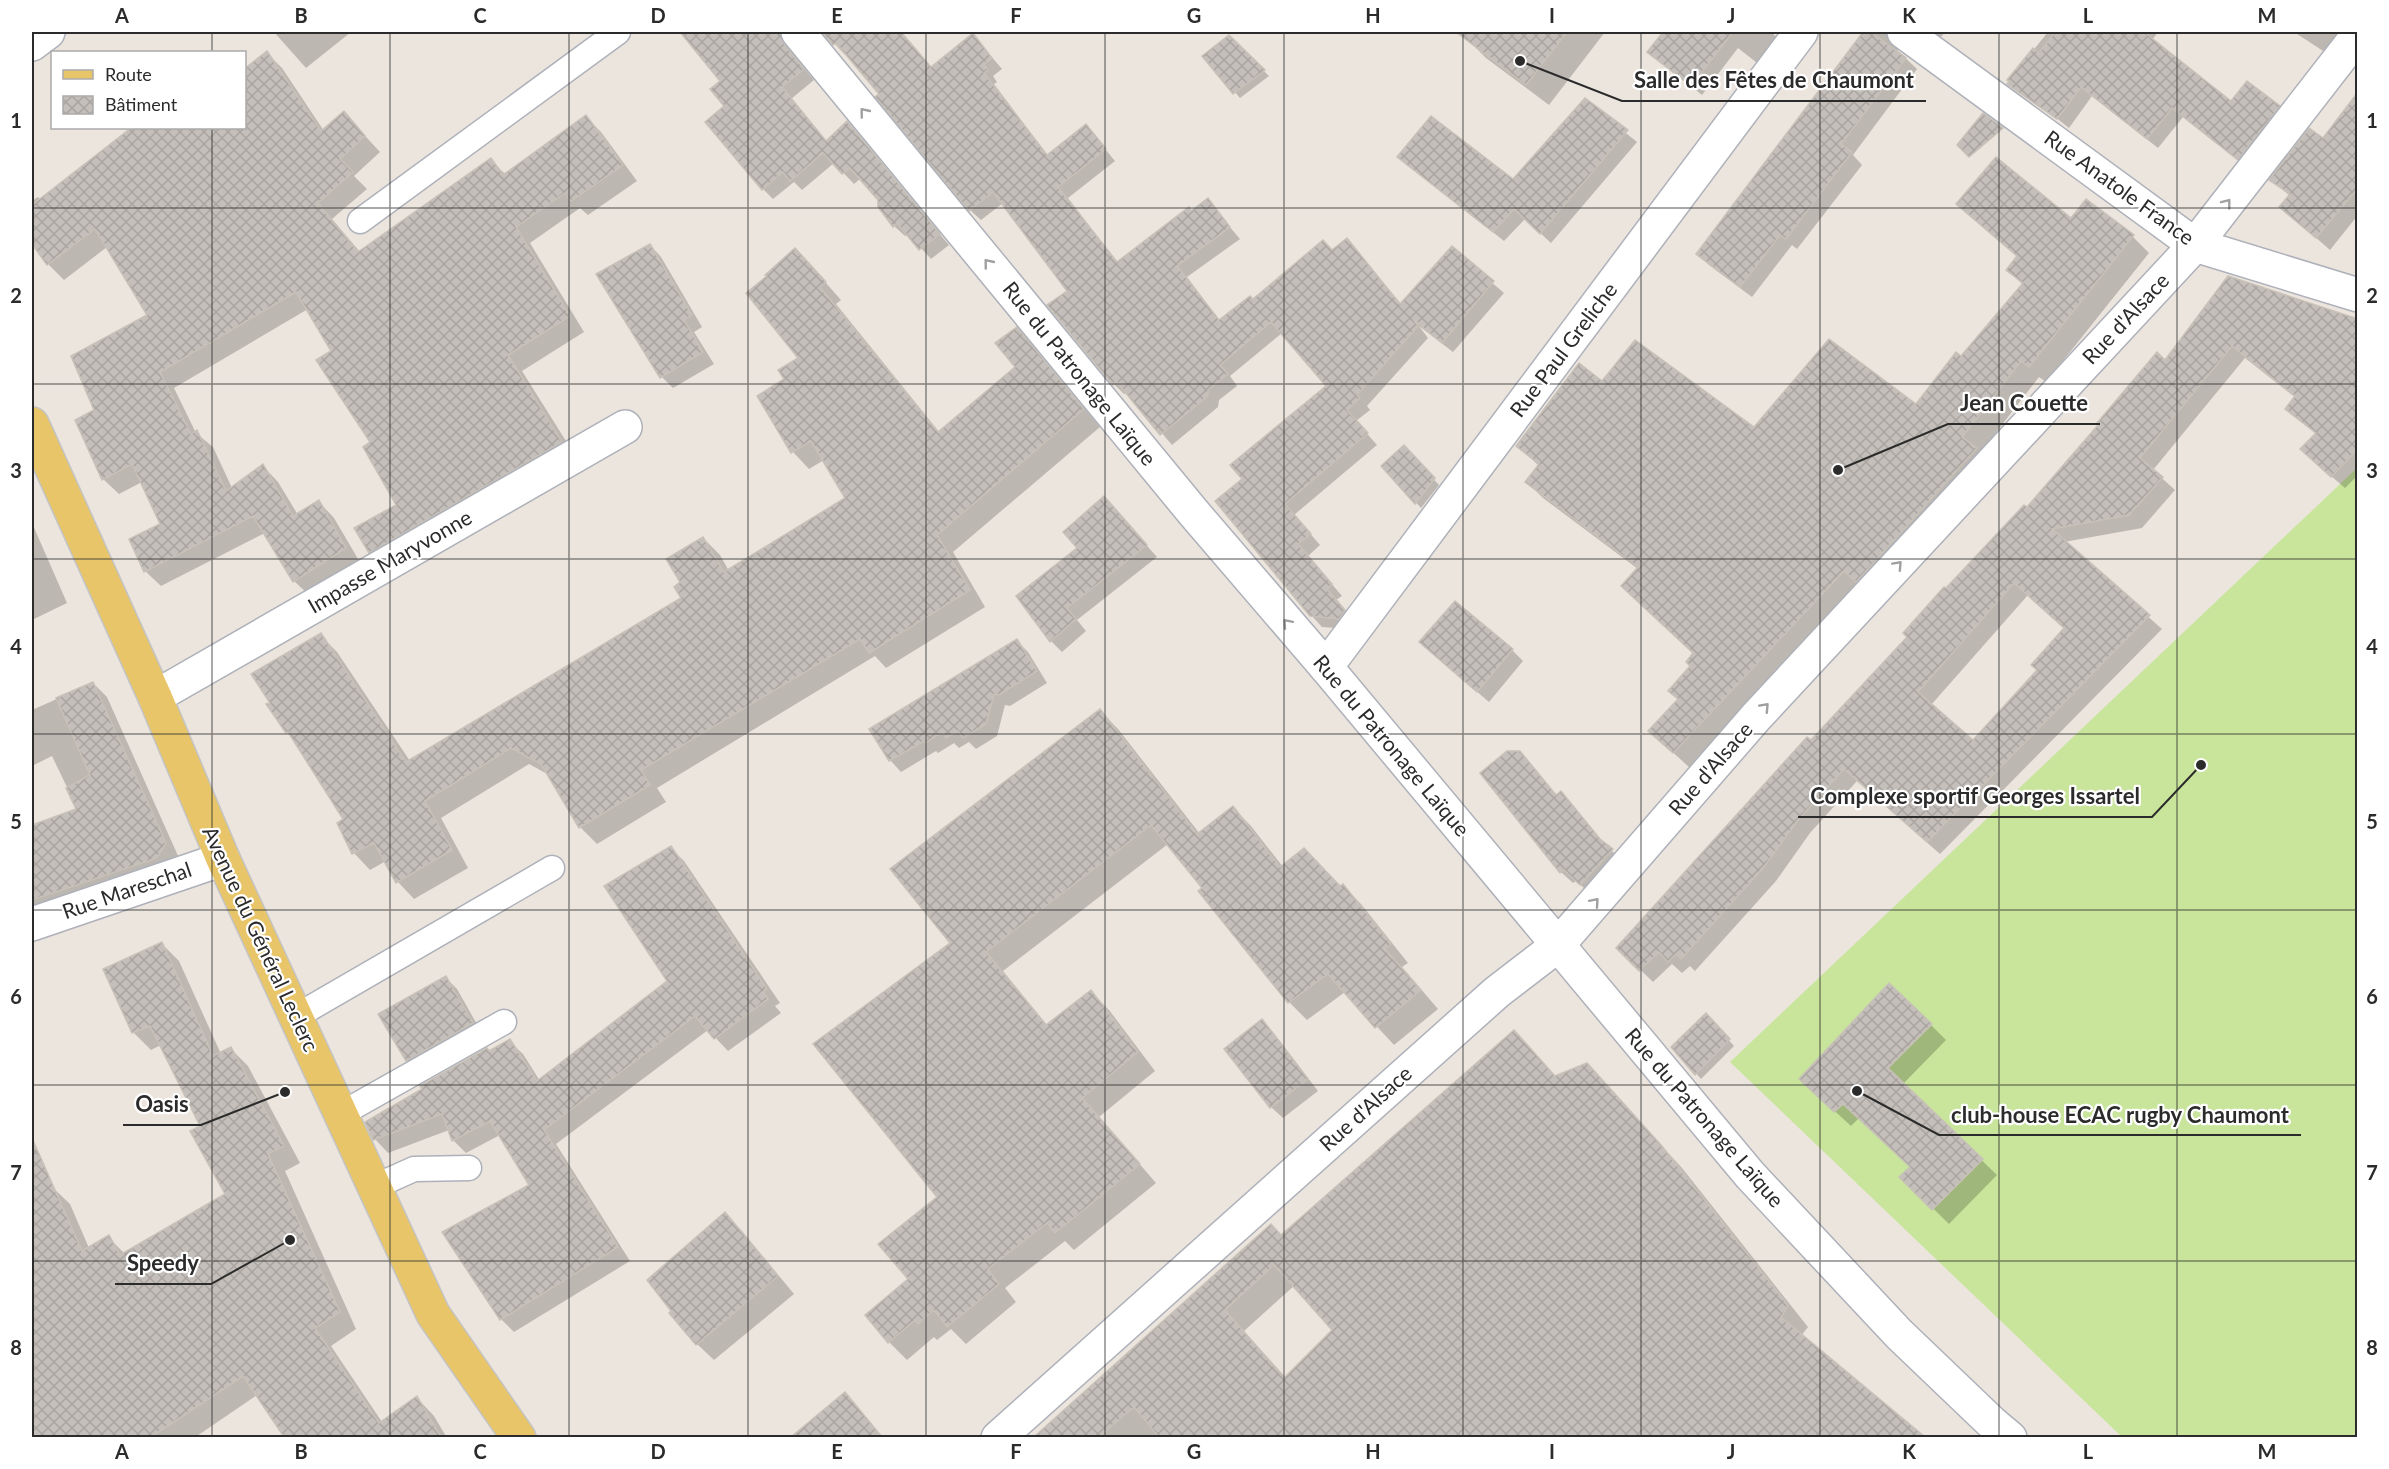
<svg xmlns="http://www.w3.org/2000/svg" width="2389" height="1469" font-family="Lato,sans-serif">
	<style>
		.pitch { fill: #c8e59b }
		.shadow { fill: #0003; fill-rule: evenodd }
		.building { fill: url(#building-cross-hatch); stroke: #c7c1b8; stroke-width: 1.5; fill-rule: evenodd }
		.lines { fill: none; stroke-linecap: round; stroke-linejoin: round }
		.lane-casing { stroke: #aeb1ba; stroke-width: 27 }
		.street-casing { stroke: #aeb1ba; stroke-width: 36 }
		.primary-casing { stroke: #c4c4c4; stroke-width: 36 }
		.lane { stroke: #fff; stroke-width: 24 }
		.street { stroke: #fff; stroke-width: 33 }
		.primary { stroke: #e7c568; stroke-width: 33 }
		.oneway { stroke: #a0a0a0 }
		.grid { fill: none; stroke: #2b2b2b; stroke-width: 1.5; stroke-opacity: 0.55 }
		.labels { text-anchor: middle; stroke-width: 4.5; stroke-linejoin: round; paint-order: stroke }
		.street-label { font-size: 21px; fill: #2b2b2b; stroke: #fff }
		.leader { fill: none; stroke: #2b2b2b; stroke-width: 2 }
		.callout-dot { fill: #2b2b2b; stroke: #fff; stroke-width: 2 }
		.callout-label { font-size: 22px; text-anchor: middle; font-weight: bold; fill: #2b2b2b; stroke: #fff; stroke-width: 4.5; stroke-linejoin: round; paint-order: stroke }
		.neatline { fill: none; stroke: #2b2b2b; stroke-width: 2 }
		.grid-label { font-size: 20px; text-anchor: middle; font-weight: bold; fill: #2b2b2b }
	</style>
	<defs>
		<pattern id="building-cross-hatch" width="8" height="8" patternUnits="userSpaceOnUse" patternTransform="scale(1.5)"><rect width="8" height="8" fill="#c4bfba"/><path d="M0 0l8 8M0 8l8-8" fill="none" stroke="#a9a4a0"/></pattern>
	</defs>
	<rect width="100%" height="100%" fill="#ece5de"/>
	<!-- pitch -->
	<polygon class="pitch" points="2357,468 2357,1437 2122,1437 1730,1062"/>
	<!-- shadow -->
	<g class="shadow">
		<polygon points="274,32 351,32 306,68"/>
		<polygon points="682,32 795,32 790,48 794,56 814,80 791,99 827,142 847,124 949,245 931,259 908,234 905,236 894,226 879,200 861,178 854,184 834,163 802,190 794,182 773,199 763,189 726,106 722,81"/>
		<polygon points="824,32 901,32 932,69 973,35 1002,69 993,76 997,82 994,84 1048,156 1086,126 1115,161 1068,198 1118,263 1207,200 1240,239 1187,277 1220,321 1333,251 1347,240 1402,305 1452,248 1504,293 1453,352 1419,326 1428,338 1367,406 1370,410 1356,421 1377,445 1294,515 1320,545 1308,556 1342,596 1336,600 1355,621 1350,629 1322,627 1311,615 1244,479 1329,387 1282,333 1230,376 1237,386 1219,400 1218,407 1172,445 1127,392 1124,394 1114,384 1069,291 1003,203 981,220 970,210 881,94 847,53 845,55"/>
		<polygon points="1468,32 1605,32 1549,105 1486,58 1465,37"/>
		<polygon points="1665,32 1771,32 1785,45 1766,70 1738,48 1702,95 1649,52"/>
		<polygon points="1865,32 1901,32 1896,43 1898,51 1917,69 1853,155 1862,165 1797,249 1792,245 1752,297 1709,265 1698,254"/>
		<polygon points="1931,32 1945,32 1941,37"/>
		<polygon points="2048,32 2158,32 2152,40 2232,103 2279,107 2289,117 2249,169 2183,117 2158,148 2092,96 2069,128 2009,80"/>
		<polygon points="2294,32 2358,32 2337,60"/>
		<polygon points="1229,37 1269,76 1240,98 1204,56"/>
		<polygon points="267,53 282,68 324,131 344,113 380,152 354,176 367,189 332,219 360,252 491,160 506,175 586,117 601,132 637,181 588,215 580,208 530,243 584,332 522,371 576,457 385,567 370,552 398,506 333,351 308,309 174,388 196,433 213,447 232,488 263,466 278,482 298,515 319,502 334,518 361,564 310,596 294,581 265,533 161,586 145,571 162,524 142,482 119,494 103,479 96,410 149,315 107,247 64,280 48,264 32,241 32,201 38,197 41,200 138,128 244,128"/>
		<polygon points="2358,95 2358,215 2330,250 2281,207 2290,196 2271,180 2323,140"/>
		<polygon points="1585,100 1637,142 1551,243 1525,219 1504,241 1399,157 1513,181"/>
		<polygon points="1958,204 2071,221 2133,237 2149,253 2046,382 2039,377 1980,453 1690,768 1667,747 1695,653 1638,569 1543,498 1527,482 1539,466 1518,446 1602,383 1755,429 1917,406 1961,358 2023,285 2008,270 2018,257"/>
		<polygon points="650,245 661,257 702,327 694,332 714,364 673,388 662,377"/>
		<polygon points="812,267 841,300 836,304 940,433 1018,368 1016,329 1033,346 1100,427 953,552 985,607 886,668 875,656 657,788 666,802 597,844 580,827 549,775 529,764 441,818 468,868 414,899 398,882 386,861 370,870 354,853 345,820 295,740 287,732 320,635 337,652 410,761 683,599 682,583 703,538 720,555 729,571 847,498 824,460 809,469 793,452 787,380 801,359"/>
		<path d="M2228,278l130,44v153l-13,13 -30,-26 1,-28 -29,-25 9,-11 -51,-40 -92,112 22,20 -33,38 -78,14 98,87 -222,225 -83,-73 -47,52 -34,48 -81,90 -5,-5 -8,7 -10,-9 -19,18 -35,-34 291,-311 37,-47 81,-81 139,-147zM2028,595l38,34 -27,42 -66,71 -42,-37z"/>
		<polygon points="1404,447 1439,485 1421,508 1383,466"/>
		<polygon points="1115,510 1157,557 1077,620 1086,631 1062,652 1051,641 1079,548"/>
		<polygon points="32,523 67,603 32,620"/>
		<polygon points="1017,641 1028,652 1047,683 1010,706 1005,705 997,736 976,749 969,742 959,748 954,743 938,753 936,751 901,772 890,760"/>
		<polygon points="1512,650 1523,661 1489,702 1432,653"/>
		<polygon points="93,683 107,697 179,858 32,919 32,827 78,810 52,756 32,766 32,710"/>
		<polygon points="1100,711 1118,729 1200,834 1233,808 1251,826 1283,867 1341,888 1343,886 1361,904 1408,963 1402,967 1438,1009 1394,1045 1345,992 1307,1020 1289,1002 1204,888 1168,844 1003,971 1047,1025 1091,992 1109,1010 1155,1071 1099,1117 1156,1183 1074,1250 1065,1241 1005,1288 1016,1302 966,1344 951,1329 937,1340 934,1337 907,1360 889,1342 939,1197 952,943"/>
		<polygon points="1520,753 1557,796 1561,793 1605,845 1623,861 1592,895 1576,881 1573,883 1561,872"/>
		<polygon points="671,848 684,861 780,1003 775,1006 781,1013 728,1051 708,1030 556,1144 630,1261 514,1332 501,1319 531,1186 500,1135 466,1153 453,1140 449,1130 388,1153 375,1139 490,1052 509,1041 523,1054 540,1081 669,982"/>
		<polygon points="162,944 179,961 221,1054 231,1049 248,1066 300,1163 285,1171 356,1329 331,1346 382,1422 417,1398 434,1416 447,1438 296,1438 294,1436 291,1437 274,1420 257,1395 194,1438 32,1438 32,1197 52,1187 70,1204 89,1248 108,1237 125,1254 227,1194 202,1127 161,1045 151,1050 134,1033 105,969"/>
		<polygon points="446,978 457,989 483,1035 418,1071 407,1060"/>
		<polygon points="1711,1020 1734,1046 1701,1079 1673,1047"/>
		<polygon points="1262,1021 1273,1032 1318,1091 1283,1118 1271,1107"/>
		<polygon points="1931,1025 1946,1040 1903,1084 1997,1175 1949,1224 1901,1177 1911,1167 1859,1118 1851,1126 1816,1094"/>
		<path d="M1534,1053l22,24 51,9 75,82 126,159 -7,9 121,102h-859l-11,-14 230,-187zM1295,1285l39,45 -48,48 -42,-47z"/>
		<polygon points="725,1214 742,1231 794,1294 714,1360 697,1344"/>
		<polygon points="845,1394 882,1438 793,1438"/>
	</g>
	<!-- building -->
	<g class="building">
		<polygon points="680,32 780,32 784,44 804,69 782,87 826,141 847,121 940,234 919,250 897,223 893,227 878,207 878,200 850,168 842,174 823,153 790,181 783,172 762,190 705,122 724,106 710,89 720,81"/>
		<polygon points="822,32 901,32 931,67 973,33 992,58 984,64 988,70 984,73 1047,155 1086,124 1106,149 1058,187 1117,262 1189,207 1191,211 1208,198 1230,227 1177,266 1219,320 1250,296 1253,299 1323,240 1332,250 1347,238 1400,304 1452,246 1494,281 1442,343 1413,319 1418,326 1357,395 1360,398 1347,410 1368,433 1285,504 1311,534 1298,544 1332,584 1327,589 1345,610 1339,619 1310,616 1215,501 1242,479 1230,465 1326,386 1271,322 1220,365 1228,374 1208,390 1208,396 1160,435 1116,381 1113,385 1047,305 1067,291 993,192 969,211 875,97 879,94 836,43 833,45"/>
		<polygon points="1456,32 1567,32 1526,85"/>
		<polygon points="1663,32 1733,32 1691,86 1647,52"/>
		<polygon points="1863,32 1871,32 1906,58 1841,144 1852,152 1786,239 1780,235 1740,287 1696,254"/>
		<polygon points="2055,32 2144,32 2231,101 2247,81 2280,106 2238,160 2172,108 2147,139 2081,87 2057,119 2007,84 2009,81 2007,80 2033,48 2039,53"/>
		<polygon points="1229,35 1265,70 1233,94 1202,56"/>
		<polygon points="267,51 321,131 344,111 365,136 340,159 353,172 318,203 358,252 491,158 503,175 586,115 623,165 571,201 565,193 516,227 570,316 508,355 562,442 369,553 354,528 396,505 363,447 370,442 316,360 331,351 296,292 160,372 191,434 197,430 226,491 263,464 293,516 319,500 346,548 293,582 253,516 144,572 129,539 160,524 132,464 102,480 75,420 94,410 71,356 147,315 95,229 47,265 32,244 32,205 131,128 244,128 244,69"/>
		<polygon points="2358,92 2358,188 2316,238 2279,207 2290,194 2269,180 2309,128 2323,138"/>
		<polygon points="1585,98 1628,130 1540,234 1514,209 1493,232 1397,157 1431,116 1513,179"/>
		<polygon points="1983,113 2003,128 1969,157 1957,145"/>
		<polygon points="1996,157 2071,218 2086,199 2134,235 2029,367 2021,361 1962,437 1977,448 1856,582 1844,571 1673,753 1648,731 1678,699 1668,691 1690,666 1686,662 1693,653 1621,586 1638,567 1525,482 1539,464 1516,446 1579,363 1602,381 1635,340 1754,427 1829,339 1916,404 1956,352 1961,356 2023,283 2006,270 2017,256 1956,204"/>
		<polygon points="650,244 692,315 684,320 703,352 660,378 596,274"/>
		<polygon points="795,248 826,282 820,287 938,432 1015,367 995,343 1017,327 1084,409 937,535 970,590 869,653 860,639 641,770 650,785 579,828 541,764 511,748 425,801 452,850 396,883 374,843 352,854 337,823 343,819 288,732 286,733 266,704 270,703 251,674 321,633 406,762 681,598 674,587 680,582 666,559 703,537 724,572 845,498 811,441 791,453 757,396 784,379 778,370 798,358 746,293 767,276 765,275"/>
		<path d="M2228,276l130,43v130l-27,28 -31,-28 16,-16 -31,-24 10,-13 -63,-50 -92,112 23,19 -34,38 -77,14 98,86 -223,227 -83,-73 -46,51 -35,48 -82,91 -5,-5 -8,8 -9,-10 -20,19 -23,-23 191,-211 4,3 96,-103 -4,-4 41,-46 2,1 78,-83 3,2 72,-83 -2,-1 60,-71 8,8zM2014,583l50,45 -33,37 6,5 -64,70 -55,-48z"/>
		<polygon points="1404,445 1435,478 1415,504 1381,466"/>
		<polygon points="1104,496 1147,545 1067,608 1076,619 1050,642 1016,596 1077,548 1063,532"/>
		<polygon points="1455,601 1513,649 1477,692 1419,642"/>
		<polygon points="1017,639 1037,671 999,695 994,694 986,724 963,738 958,731 946,738 943,732 925,743 924,741 889,761 869,729"/>
		<polygon points="93,682 166,843 157,858 32,900 32,825 76,809 66,788 90,775 56,698"/>
		<polygon points="1100,709 1197,834 1233,806 1280,867 1304,848 1340,886 1343,884 1391,944 1385,949 1421,990 1375,1028 1328,974 1288,1003 1198,891 1202,888 1151,825 986,952 1046,1025 1091,990 1138,1052 1082,1098 1140,1164 1055,1233 1047,1223 988,1269 999,1284 947,1327 934,1310 918,1324 915,1320 888,1343 865,1315 908,1279 878,1244 937,1197 813,1044 950,943 890,869"/>
		<polygon points="1507,751 1520,751 1556,795 1561,791 1600,839 1613,849 1580,885 1564,870 1560,873 1480,773"/>
		<polygon points="671,846 767,989 763,992 768,999 714,1039 695,1016 544,1130 618,1247 500,1320 442,1232 529,1185 490,1121 452,1141 442,1114 373,1140 365,1122 422,1089 420,1086 487,1048 489,1051 510,1039 537,1081 667,981 604,886"/>
		<polygon points="162,942 213,1056 231,1047 284,1146 268,1154 340,1312 315,1328 379,1423 417,1396 441,1437 284,1437 243,1376 151,1437 32,1437 32,1138 82,1251 109,1235 120,1255 225,1194 190,1131 200,1126 150,1026 132,1033 103,969"/>
		<polygon points="446,976 473,1023 406,1061 378,1014"/>
		<polygon points="1889,983 1932,1024 1888,1068 1983,1159 1932,1210 1899,1177 1910,1167 1843,1104 1834,1112 1799,1079"/>
		<polygon points="1706,1013 1730,1039 1695,1075 1671,1047"/>
		<polygon points="1262,1019 1308,1079 1270,1108 1224,1049"/>
		<path d="M1514,1030l41,46 32,-13 74,82 127,160 -7,12 144,120h-766l-25,-30 -35,30h-65l237,-213 10,11zM1274,1265l58,65 -48,48 -59,-68z"/>
		<polygon points="725,1212 778,1276 696,1345 669,1313 671,1311 647,1280"/>
		<polygon points="845,1392 882,1437 791,1437"/>
	</g>
	<g class="lines">
		<!-- lane casing -->
		<g class="lane-casing">
			<g id="lane">
				<polyline points="360,221 618,32"/>
				<polyline points="295,1017 552,868"/>
				<polyline points="341,1114 504,1022"/>
				<polyline points="374,1187 414,1169 469,1168"/>
			</g>
		</g>
		<!-- street casing -->
		<g class="street-casing">
			<g id="street">
				<polyline points="798,32 1193,512 1326,667 1750,1175 1899,1334 1991,1422 2010,1438"/>
				<polyline points="1904,32 2195,245 2358,295"/>
				<polyline points="32,44 48,32"/>
				<polyline points="1326,667 1801,32"/>
				<polyline points="155,697 625,427"/>
				<polyline points="32,924 223,859"/>
				<polyline points="998,1438 1497,992 1557,946 1756,717 2195,245 2358,35"/>
			</g>
		</g>
		<!-- primary casing -->
		<g class="primary-casing">
			<polyline id="primary" points="32,424 155,697 223,859 433,1314 519,1438"/>
		</g>
		<!-- lane -->
		<use href="#lane" class="lane"/>
		<!-- street -->
		<use href="#street" class="street"/>
		<!-- primary -->
		<use href="#primary" class="primary"/>
	</g>
	<!-- one-way arrows -->
	<defs><path id="oneway-chevron" d="M-2-3.5L2.5 0L-2 3.5" fill="none" stroke-width="1.6" stroke-linecap="round" stroke-linejoin="round" transform="scale(1.5)"/></defs>
	<g class="oneway">
		<use href="#oneway-chevron" transform="translate(864 112) rotate(-129)"/>
		<use href="#oneway-chevron" transform="translate(2227 203) rotate(-52)"/>
		<use href="#oneway-chevron" transform="translate(988 263) rotate(-129)"/>
		<use href="#oneway-chevron" transform="translate(1898 565) rotate(-47)"/>
		<use href="#oneway-chevron" transform="translate(1287 623) rotate(-131)"/>
		<use href="#oneway-chevron" transform="translate(1765 707) rotate(-47)"/>
		<use href="#oneway-chevron" transform="translate(1595 902) rotate(-49)"/>
	</g>
	<!-- grid -->
	<path class="grid" d="M212,32v20M390,32v1406M569,32v1406M748,32v1406M926,32v1406M1105,32v1406M1284,32v1406M1463,32v1406M1641,32v1406M1820,32v1406M1999,32v1406M2177,32v1406M212,128v1310M32,208h2326M32,384h2326M32,559h2326M32,734h2326M32,910h2326M32,1085h2326M32,1261h2326"/>
	<g class="labels">
		<!-- street labels -->
		<g class="street-label">
			<text transform="translate(2119 188) rotate(36)" y="7">Rue Anatole France</text>
			<text transform="translate(2126 319) rotate(-47)" y="7">Rue d'Alsace</text>
			<text transform="translate(1564 350) rotate(-53)" y="7">Rue Paul Greliche</text>
			<text transform="translate(1079 374) rotate(51)" y="7">Rue du Patronage Laïque</text>
			<text transform="translate(390 562) rotate(-30)" y="7">Impasse Maryvonne</text>
			<text transform="translate(1391 746) rotate(50)" y="7">Rue du Patronage Laïque</text>
			<text transform="translate(1711 769) rotate(-49)" y="7">Rue d'Alsace</text>
			<text transform="translate(127 891) rotate(-19)" y="7">Rue Mareschal</text>
			<text transform="translate(260 939) rotate(65)" y="7">Avenue du Général Leclerc</text>
			<text transform="translate(1366 1109) rotate(-42)" y="7">Rue d'Alsace</text>
			<text transform="translate(1704 1118) rotate(49)" y="7">Rue du Patronage Laïque</text>
		</g>
	</g>
	<!-- callouts -->
	<path class="leader" d="M1520 61L1622 101H1926M1838 470L1948 424H2100M2201 765L2152 817H1798M285 1092L201 1125H123M1857 1091L1939 1135H2301M290 1240L211 1284H115"/>
	<g class="callout-dot">
		<circle cx="1520" cy="61" r="6"/>
		<circle cx="1838" cy="470" r="6"/>
		<circle cx="2201" cy="765" r="6"/>
		<circle cx="285" cy="1092" r="6"/>
		<circle cx="1857" cy="1091" r="6"/>
		<circle cx="290" cy="1240" r="6"/>
	</g>
	<g class="callout-label">
		<text x="1774" y="88">Salle des Fêtes de Chaumont</text>
		<text x="2024" y="411">Jean Couette</text>
		<text x="1975" y="804">Complexe sportif Georges Issartel</text>
		<text x="162" y="1112">Oasis</text>
		<text x="2120" y="1123">club-house ECAC rugby Chaumont</text>
		<text x="163" y="1271">Speedy</text>
	</g>
	<!-- border -->
	<rect width="2389" height="1469" fill="none" stroke="#ffffff" stroke-width="66"/>
	<!-- legend -->
	<rect x="51" y="51" width="195" height="78" fill="#ffffff" stroke="#aaaaaa" stroke-width="1.5"/>
	<rect x="63" y="70" width="30" height="9" fill="#e7c568" stroke="#aaaaaa" stroke-width="1.5"/>
	<text x="105" y="81" font-size="18" fill="#2b2b2b">Route</text>
	<rect x="63" y="96" width="30" height="18" fill="url(#building-cross-hatch)" stroke="#aaaaaa" stroke-width="1.5"/>
	<text x="105" y="111" font-size="18" fill="#2b2b2b">Bâtiment</text>
	<rect x="33" y="33" width="2323" height="1403" class="neatline"/>
	<g class="grid-label">
		<text x="122" y="23">A</text>
		<text x="301" y="23">B</text>
		<text x="480" y="23">C</text>
		<text x="658" y="23">D</text>
		<text x="837" y="23">E</text>
		<text x="1016" y="23">F</text>
		<text x="1194" y="23">G</text>
		<text x="1373" y="23">H</text>
		<text x="1552" y="23">I</text>
		<text x="1731" y="23">J</text>
		<text x="1909" y="23">K</text>
		<text x="2088" y="23">L</text>
		<text x="2267" y="23">M</text>
		<text x="16" y="128">1</text>
		<text x="2372" y="128">1</text>
		<text x="16" y="303">2</text>
		<text x="2372" y="303">2</text>
		<text x="16" y="478">3</text>
		<text x="2372" y="478">3</text>
		<text x="16" y="654">4</text>
		<text x="2372" y="654">4</text>
		<text x="16" y="829">5</text>
		<text x="2372" y="829">5</text>
		<text x="16" y="1004">6</text>
		<text x="2372" y="1004">6</text>
		<text x="16" y="1180">7</text>
		<text x="2372" y="1180">7</text>
		<text x="16" y="1355">8</text>
		<text x="2372" y="1355">8</text>
		<text x="122" y="1459">A</text>
		<text x="301" y="1459">B</text>
		<text x="480" y="1459">C</text>
		<text x="658" y="1459">D</text>
		<text x="837" y="1459">E</text>
		<text x="1016" y="1459">F</text>
		<text x="1194" y="1459">G</text>
		<text x="1373" y="1459">H</text>
		<text x="1552" y="1459">I</text>
		<text x="1731" y="1459">J</text>
		<text x="1909" y="1459">K</text>
		<text x="2088" y="1459">L</text>
		<text x="2267" y="1459">M</text>
	</g>
</svg>
